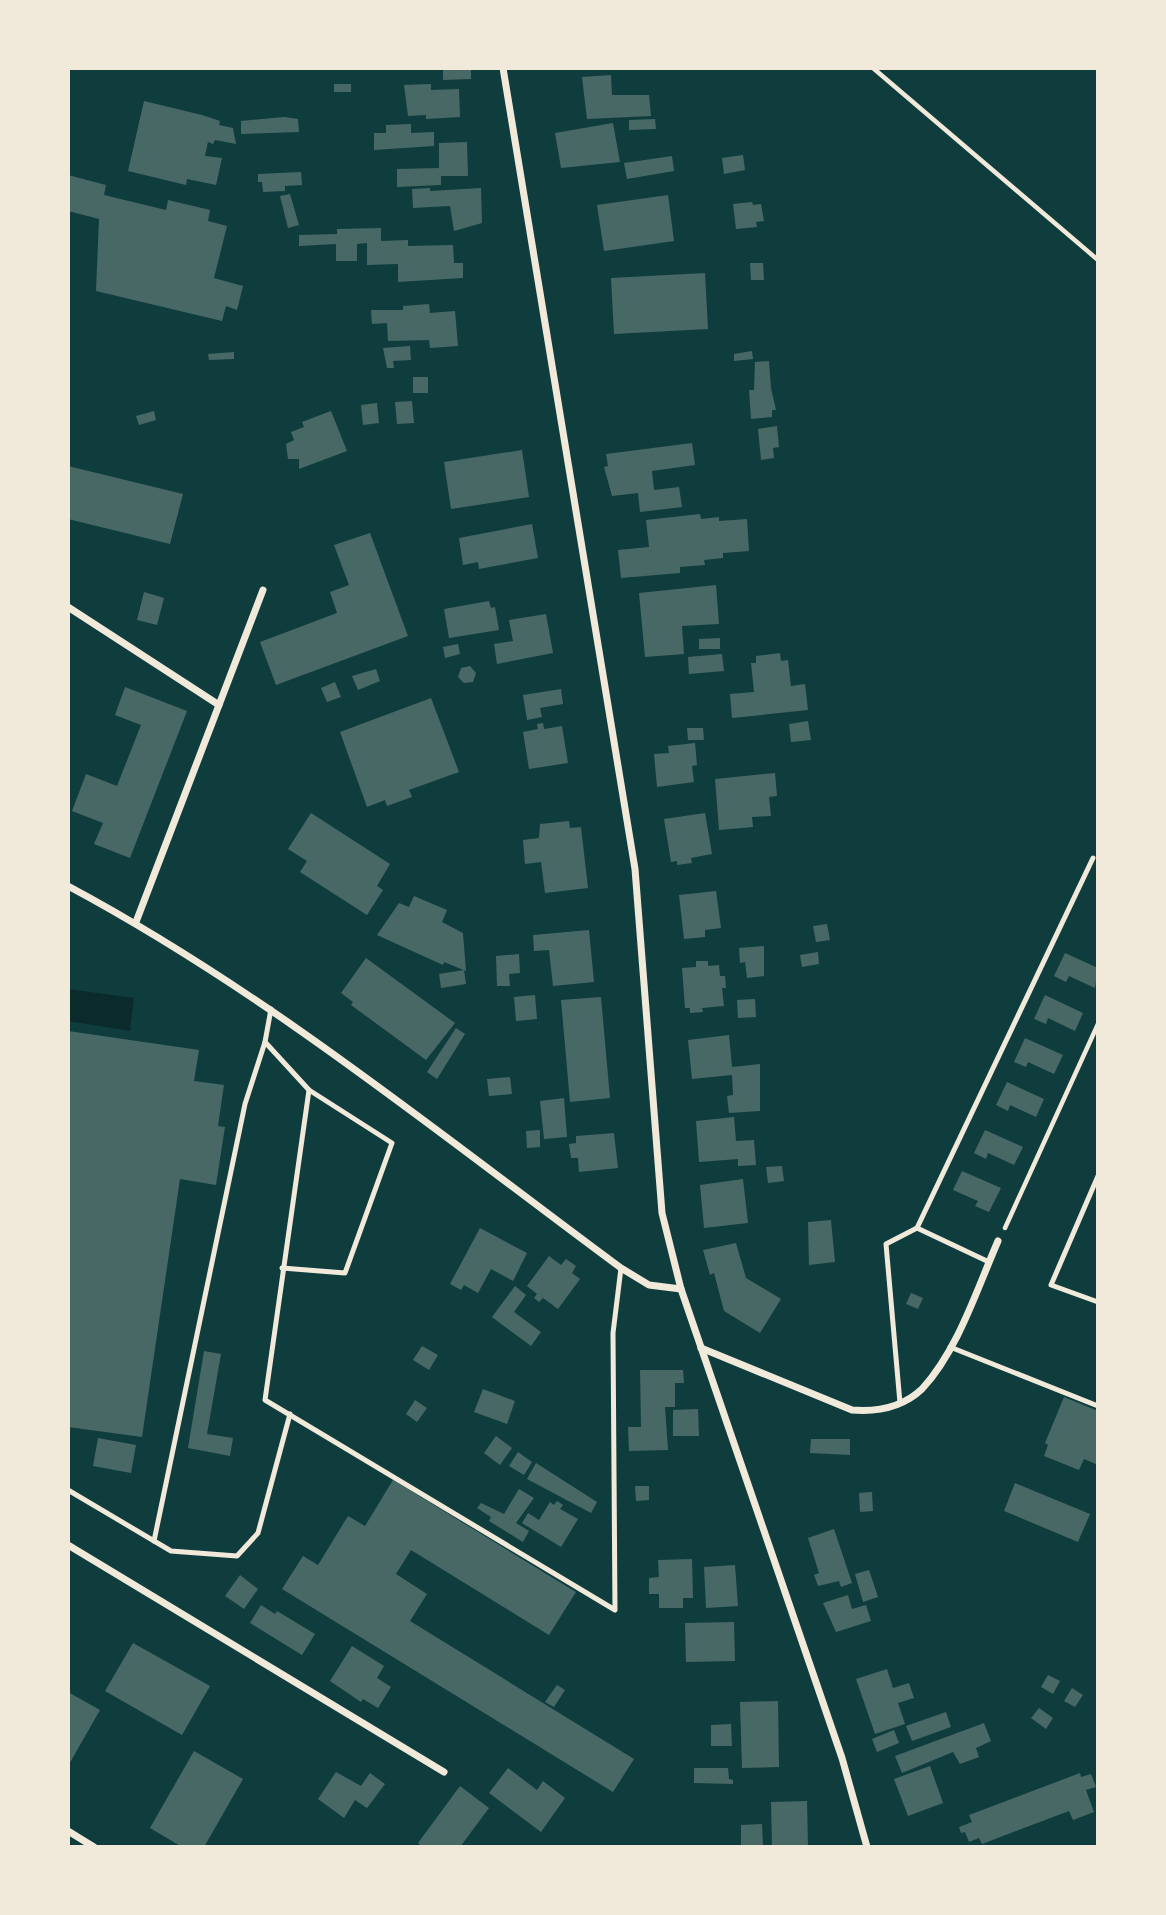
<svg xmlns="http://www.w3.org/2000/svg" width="1166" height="1915" font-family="Jost,sans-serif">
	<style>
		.water { fill: #0a2a2b }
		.building { fill: #486865 }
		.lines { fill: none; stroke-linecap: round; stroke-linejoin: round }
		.path { stroke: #f1e9da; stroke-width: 4.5 }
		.service { stroke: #f1e9da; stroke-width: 5 }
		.minor { stroke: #f1e9da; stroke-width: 7 }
	</style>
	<rect width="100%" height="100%" fill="#0f3d3e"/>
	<!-- water -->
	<polygon class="water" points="68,989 134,998 130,1031 68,1021"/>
	<!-- building -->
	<g class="building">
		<polygon points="443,68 471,68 471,79 443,80"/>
		<polygon points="611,75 612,95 649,95 651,116 587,119 582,77"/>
		<rect x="334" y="84" width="17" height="8"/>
		<polygon points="431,84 431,90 459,89 460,117 426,119 426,115 408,116 404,85"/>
		<polygon points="144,101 202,115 220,121 219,125 233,128 236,144 215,140 213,144 208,142 205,156 222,158 216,185 187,179 186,185 128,171"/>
		<polygon points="284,117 298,119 299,132 241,134 241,121"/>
		<polygon points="655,119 656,129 629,130 629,120"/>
		<polygon points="613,123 620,162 561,168 555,133"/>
		<polygon points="411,124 411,133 434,132 434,146 374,150 374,133 386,133 386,125"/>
		<polygon points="467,142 468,176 441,176 441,185 397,187 397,169 439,168 439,143"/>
		<polygon points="743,155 745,170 724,174 722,158"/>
		<polygon points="672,156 674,171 627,179 624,163"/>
		<polygon points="301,172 302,185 285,186 285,191 263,192 262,182 258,182 258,174"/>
		<polygon points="68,175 106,185 104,195 166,210 168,200 210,210 208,221 227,226 214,278 243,286 237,310 226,306 222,321 96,291 99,219 68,211"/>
		<polygon points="430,188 430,191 481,188 482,223 454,231 450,206 413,208 412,189"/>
		<polygon points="290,194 299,225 288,228 280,196"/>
		<polygon points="668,195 674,241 604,251 597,205"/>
		<polygon points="752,202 753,205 761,204 764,221 756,222 757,227 736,229 733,204"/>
		<polygon points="381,228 381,241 408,240 408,246 453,245 454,263 463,263 463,278 398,282 398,264 367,265 367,243 357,244 357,261 336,261 336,244 299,246 299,235 337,234 337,229"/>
		<polygon points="750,263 763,263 764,280 751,280"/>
		<polygon points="705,273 708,329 614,334 611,278"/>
		<polygon points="429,304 430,313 455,311 458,346 430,348 429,340 388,341 387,323 372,324 371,310 403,310 403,306"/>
		<polygon points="410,346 411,360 393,361 394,368 387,368 383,348"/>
		<polygon points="752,351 753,359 734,361 734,354"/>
		<polygon points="234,352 234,359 209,360 208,354"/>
		<polygon points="769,361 771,388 776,410 772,410 772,417 751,419 749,390 754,390 755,362"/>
		<rect x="413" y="377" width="15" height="16"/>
		<polygon points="412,401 414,423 397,424 395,402"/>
		<polygon points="377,403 379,423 363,425 361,405"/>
		<polygon points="154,411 156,420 139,425 136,416"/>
		<polygon points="331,411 347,451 299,469 299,459 288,459 286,444 294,440 291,432 304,427 302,422"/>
		<polygon points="777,426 779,447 773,448 774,458 761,460 758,429"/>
		<polygon points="692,443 695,465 652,471 654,490 679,487 682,507 640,512 638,493 612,496 604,467 608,466 606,454"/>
		<polygon points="522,450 529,497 451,509 444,462"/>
		<polygon points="68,466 183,494 170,544 68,519"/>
		<polygon points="700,514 701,519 719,517 719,521 747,519 749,551 723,553 723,558 704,560 705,565 680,567 680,573 621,578 618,550 649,547 646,520"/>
		<polygon points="532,524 538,558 479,569 478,562 463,565 459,538"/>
		<polygon points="370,533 408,636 276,685 260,642 337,613 330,592 349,585 334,545"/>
		<polygon points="716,585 719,624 682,626 684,654 645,657 639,593"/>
		<polygon points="144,592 164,598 157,625 137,620"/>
		<polygon points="489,601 491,608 495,607 499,630 449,638 444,609"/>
		<polygon points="546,614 553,653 497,664 494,644 513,641 509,620"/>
		<polygon points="720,638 720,649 699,649 699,639"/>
		<polygon points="458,644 460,654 445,658 443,647"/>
		<polygon points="780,653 781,661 788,660 791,686 805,684 808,710 732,718 730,694 754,692 751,663 756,663 756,656"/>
		<polygon points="722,654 724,671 689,674 688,657"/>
		<polygon points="470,666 476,673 473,682 464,683 458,677 461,668"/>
		<polygon points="376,669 380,681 358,690 352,676"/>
		<polygon points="335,682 341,697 327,702 321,688"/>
		<polygon points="125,687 187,711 130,858 94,844 103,823 72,811 86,774 117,786 141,725 115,715"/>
		<polygon points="561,689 563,704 540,708 542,717 527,720 523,695"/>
		<polygon points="431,698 459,772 409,790 412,797 387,806 385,800 367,807 340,732"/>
		<polygon points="808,721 811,740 791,742 789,724"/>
		<polygon points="543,723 544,729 562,726 568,763 529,769 523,732 538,729 537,724"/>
		<polygon points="687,728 703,728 704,740 688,740"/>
		<polygon points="695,743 697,765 692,766 694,782 657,787 654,754 669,753 668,746"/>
		<polygon points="775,773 777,796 769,797 771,816 752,817 753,827 719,830 715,779"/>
		<polygon points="311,813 390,864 377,886 383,890 367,915 300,872 307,861 288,849"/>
		<polygon points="705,813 712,854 691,858 692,863 677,865 677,861 671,862 664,819"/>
		<polygon points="569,821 570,828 581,827 588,888 545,893 541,862 525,864 523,840 539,838 540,824"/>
		<polygon points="716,891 721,928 705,930 705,937 684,939 679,895"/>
		<polygon points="414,896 447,910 442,922 463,933 466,971 444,962 443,965 377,935 399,903 409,907"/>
		<polygon points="827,924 830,940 816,942 813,926"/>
		<polygon points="589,930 594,982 553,986 549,950 534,951 533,935"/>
		<polygon points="764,946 764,976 747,978 745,962 740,963 739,948"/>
		<polygon points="818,952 819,964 802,967 800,955"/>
		<polygon points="1065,953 1098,968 1095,988 1069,976 1066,982 1054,976"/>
		<polygon points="519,954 520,973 509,974 510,986 497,986 496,956"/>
		<polygon points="366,958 455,1023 426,1060 351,1005 353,1002 341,993"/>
		<polygon points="696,961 708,961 708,966 719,965 720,976 725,976 726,988 722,988 724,1006 702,1008 703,1012 690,1013 690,1008 685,1008 682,968 696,967"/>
		<polygon points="464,970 466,984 441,988 439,974"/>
		<polygon points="535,995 537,1019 516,1021 514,997"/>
		<polygon points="1045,995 1083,1013 1075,1031 1048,1018 1046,1024 1034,1019"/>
		<polygon points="601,997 610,1098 570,1102 561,1000"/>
		<polygon points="755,999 756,1017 738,1018 737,1000"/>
		<polygon points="456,1028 465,1034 437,1079 427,1072"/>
		<polygon points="68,1031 199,1050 194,1081 224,1085 218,1126 225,1127 216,1185 180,1179 142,1437 68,1427"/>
		<polygon points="729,1035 732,1067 760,1064 760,1111 729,1113 727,1096 733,1095 732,1075 692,1079 688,1040"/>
		<polygon points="1025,1038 1063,1055 1054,1074 1028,1062 1026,1067 1014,1062"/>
		<polygon points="510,1077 512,1094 489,1096 487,1079"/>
		<polygon points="1007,1082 1044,1099 1036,1117 1010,1105 1008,1111 996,1105"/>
		<polygon points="564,1098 567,1137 544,1139 540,1101"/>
		<polygon points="734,1117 736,1141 754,1140 756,1165 738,1166 738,1159 699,1162 696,1121"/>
		<polygon points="540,1130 540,1147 527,1148 526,1131"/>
		<polygon points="985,1130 1023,1147 1014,1165 988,1153 986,1159 974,1153"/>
		<polygon points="614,1133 618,1168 579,1172 578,1158 571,1158 569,1144 576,1143 576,1136"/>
		<polygon points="782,1166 784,1181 768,1183 766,1167"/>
		<polygon points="962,1171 1001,1188 989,1212 975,1206 978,1201 953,1190"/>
		<polygon points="743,1179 748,1223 704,1228 700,1185"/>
		<polygon points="831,1220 835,1262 809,1265 808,1222"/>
		<polygon points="480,1228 527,1253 513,1281 491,1269 478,1293 464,1285 461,1290 450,1284"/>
		<polygon points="736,1243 746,1278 781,1299 760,1333 724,1311 714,1273 710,1275 703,1250"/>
		<polygon points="549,1256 561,1265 566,1259 576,1266 572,1273 580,1279 558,1309 543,1298 539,1302 534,1298 537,1294 527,1286"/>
		<polygon points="515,1286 526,1295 514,1312 541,1332 531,1346 492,1317"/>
		<polygon points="911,1293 923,1298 918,1309 906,1304"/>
		<polygon points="422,1346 438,1355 429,1370 413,1360"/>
		<polygon points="204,1351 221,1354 207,1434 233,1438 230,1456 188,1448"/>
		<polygon points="640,1370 683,1370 684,1383 675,1383 675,1407 665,1407 668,1450 629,1451 628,1427 641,1427"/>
		<polygon points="483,1389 515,1401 507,1424 474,1412"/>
		<polygon points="1064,1397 1098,1411 1098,1465 1084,1459 1079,1470 1044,1456 1048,1445 1045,1443"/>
		<polygon points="415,1400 427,1408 417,1422 406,1414"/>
		<polygon points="698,1409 699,1436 673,1436 673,1410"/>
		<polygon points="496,1436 512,1448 500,1465 484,1453"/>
		<polygon points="98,1438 136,1445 131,1473 93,1466"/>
		<polygon points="811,1439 850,1439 850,1455 810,1453"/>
		<polygon points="518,1452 532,1462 524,1475 509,1466"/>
		<polygon points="536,1463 597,1502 591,1513 527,1479"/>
		<polygon points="393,1480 576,1592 549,1635 411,1550 396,1574 427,1594 410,1621 634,1759 613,1792 282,1589 303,1556 318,1565 348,1516 365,1526"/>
		<polygon points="1015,1483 1090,1514 1078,1542 1004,1511"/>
		<polygon points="635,1486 649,1486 649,1500 636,1501"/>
		<polygon points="519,1489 534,1498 516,1523 529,1531 523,1542 489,1521 491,1517 477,1508 481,1503 504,1514"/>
		<polygon points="872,1492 873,1511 860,1512 859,1493"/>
		<polygon points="557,1501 563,1505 560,1509 578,1519 561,1547 522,1523 528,1513 539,1520 550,1502 554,1505"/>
		<polygon points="834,1529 852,1583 841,1587 839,1581 818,1586 814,1575 819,1573 808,1538"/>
		<polygon points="692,1559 693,1598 683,1598 683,1608 659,1608 659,1594 649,1594 649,1578 659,1577 658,1560"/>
		<polygon points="735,1565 738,1606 706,1608 704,1567"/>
		<polygon points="869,1570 878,1597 863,1602 855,1574"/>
		<polygon points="240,1575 258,1589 244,1609 225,1596"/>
		<polygon points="848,1595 852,1609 866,1605 871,1621 836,1632 823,1603"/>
		<polygon points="261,1605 275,1614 277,1611 315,1634 302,1655 250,1623"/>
		<polygon points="734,1622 735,1661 686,1662 685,1623"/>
		<polygon points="133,1643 210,1686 182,1735 105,1691"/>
		<polygon points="352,1646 384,1666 377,1678 391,1687 378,1708 363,1699 361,1702 330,1681"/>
		<polygon points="887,1669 893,1688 909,1683 914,1698 898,1703 905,1724 875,1734 856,1679"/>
		<polygon points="1048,1675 1060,1681 1053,1694 1041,1687"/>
		<polygon points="557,1685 565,1690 554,1707 545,1702"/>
		<polygon points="1072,1688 1083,1695 1075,1707 1064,1701"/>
		<polygon points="68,1692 100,1710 68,1766"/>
		<polygon points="778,1701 779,1767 742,1768 740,1702"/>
		<polygon points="1039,1708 1053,1718 1046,1729 1031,1718"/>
		<polygon points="946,1712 951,1727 912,1741 906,1726"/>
		<polygon points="984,1723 991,1741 976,1748 979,1757 960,1764 953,1752 902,1773 895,1756"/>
		<polygon points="731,1724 732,1746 711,1746 711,1725"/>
		<polygon points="894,1730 899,1743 877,1752 872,1739"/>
		<polygon points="194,1751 243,1779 204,1847 182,1847 150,1828"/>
		<polygon points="930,1766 943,1803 908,1816 894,1779"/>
		<polygon points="508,1768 537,1790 543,1781 565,1798 541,1832 489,1793"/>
		<polygon points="694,1768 728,1768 729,1779 733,1780 733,1784 694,1783"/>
		<polygon points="336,1772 361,1786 370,1773 385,1784 367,1808 355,1800 344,1818 318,1799"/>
		<polygon points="1080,1773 1081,1777 1091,1774 1096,1787 1086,1790 1094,1812 1073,1820 1069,1811 982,1844 979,1838 969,1842 965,1832 961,1833 959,1827 972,1822 969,1815"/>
		<polygon points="460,1786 489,1808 460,1847 422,1847 418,1843"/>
		<polygon points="807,1801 808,1847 772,1847 771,1802"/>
		<polygon points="762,1824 763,1846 741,1847 741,1825"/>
	</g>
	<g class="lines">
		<!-- path -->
		<g class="path">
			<polyline points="873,68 1098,260"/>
			<polyline points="1005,1228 1098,1024"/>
		</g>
		<!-- service -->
		<g class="service">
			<polyline points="271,1009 265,1042 309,1090 265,1400 615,1610 613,1333 621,1268"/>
			<polyline points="1098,1176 1051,1285 1098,1302"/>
			<polyline points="917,1228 1093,858"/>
			<polyline points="282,1268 345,1273 392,1143 309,1090"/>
			<polyline points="950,1347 1098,1406"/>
			<polyline points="900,1403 886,1244 917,1228 989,1262"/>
			<polyline points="68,1490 171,1551 237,1556 258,1533 290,1414"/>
			<polyline points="154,1541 245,1104 265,1042"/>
		</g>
		<!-- minor -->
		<g class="minor">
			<polyline points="503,68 635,869 662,1213 681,1289 842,1758 867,1847"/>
			<polyline points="68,607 219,705"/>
			<path d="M68,886c198,106 373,249 553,382l28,17 32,4"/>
			<polyline points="136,922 263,590"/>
			<path d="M701,1348l151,62c25,2 51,-3 70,-21 36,-39 55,-100 76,-148"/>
			<polyline points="68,1545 444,1772"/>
			<polyline points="68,1831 94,1847"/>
		</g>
	</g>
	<!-- border -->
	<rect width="1166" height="1915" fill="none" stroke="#f1e9da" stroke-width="140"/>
</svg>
